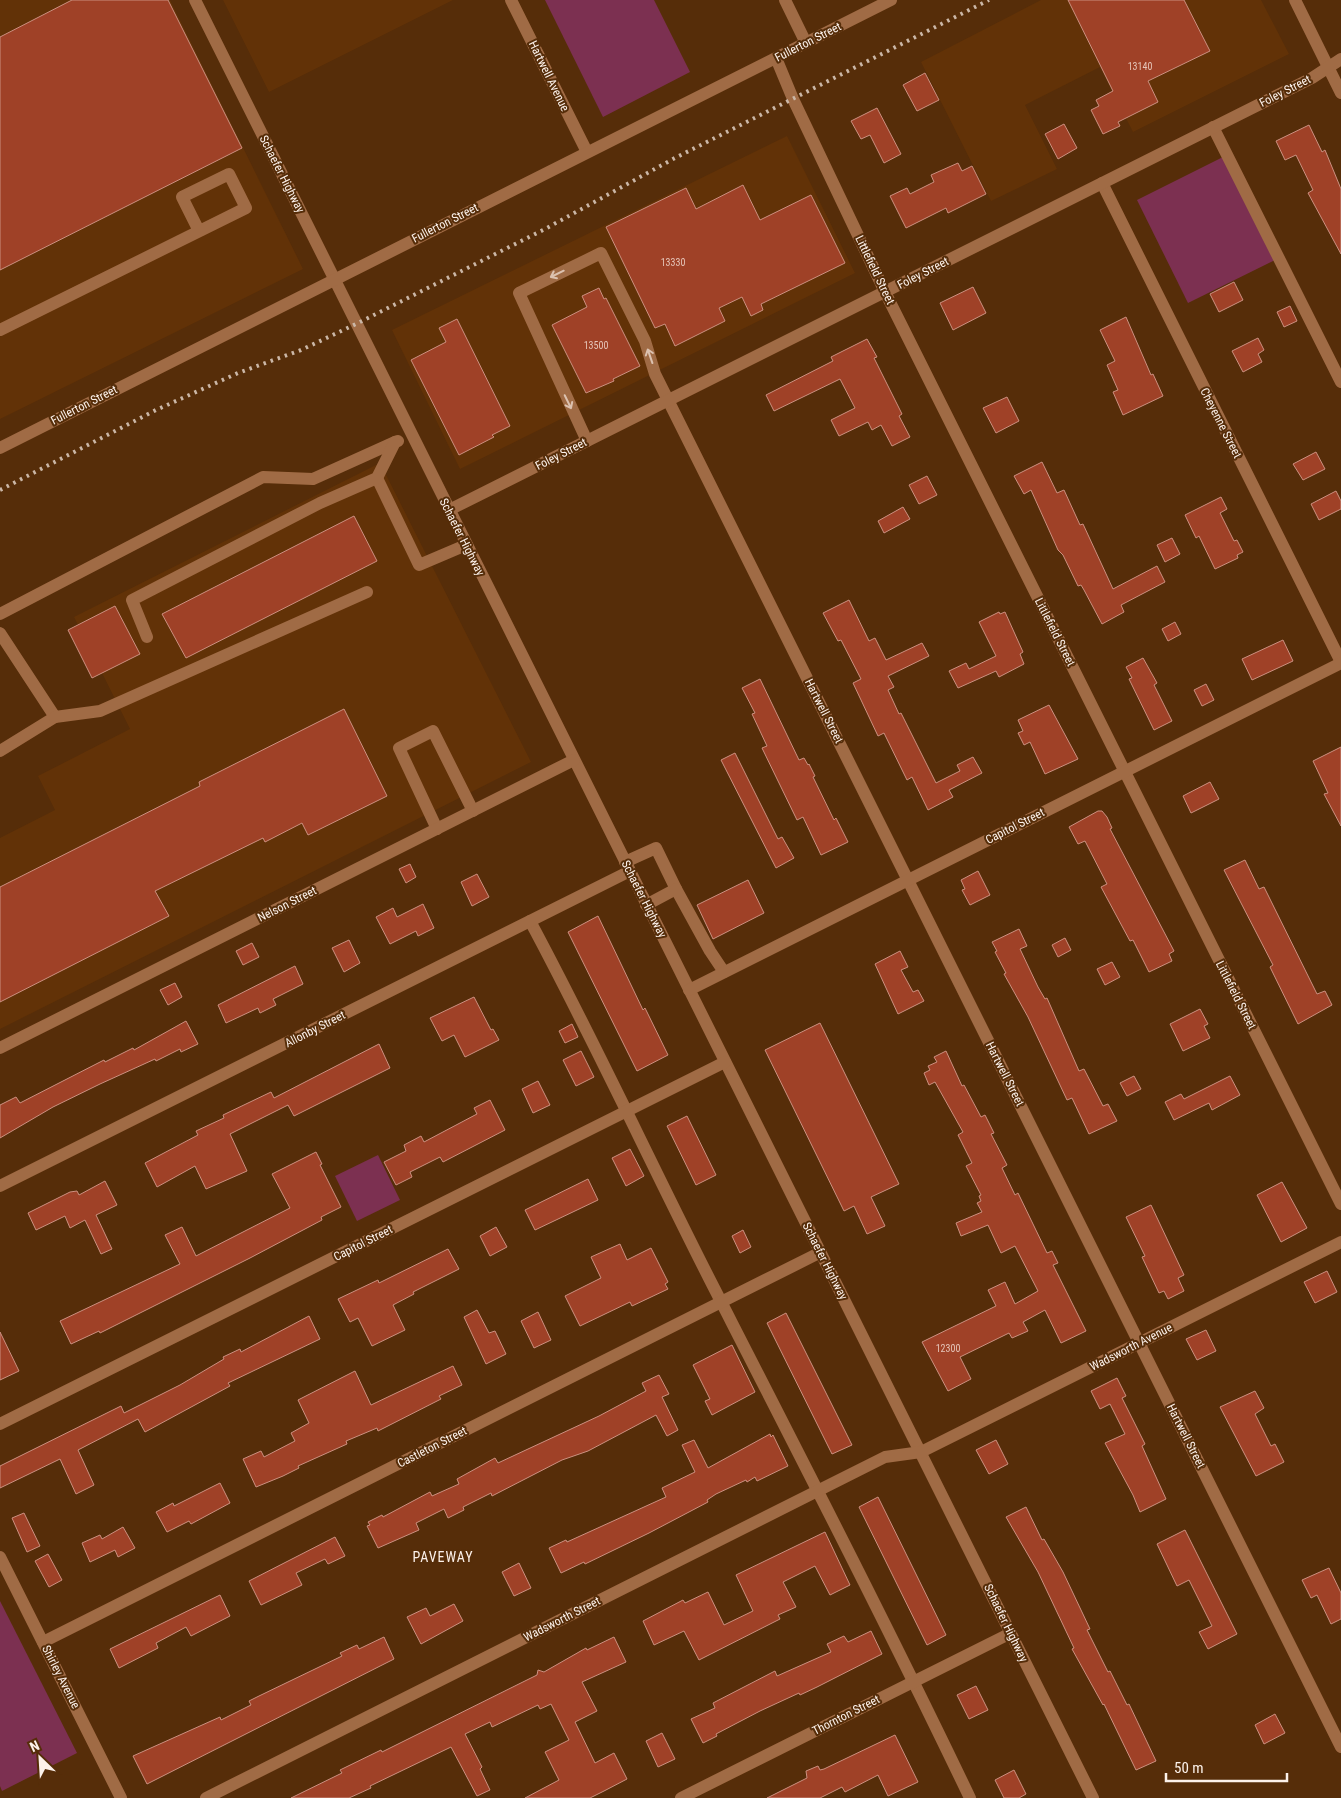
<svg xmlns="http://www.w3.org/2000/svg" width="1341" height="1798" font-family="'Roboto Condensed',sans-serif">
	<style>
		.built { fill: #623207 }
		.green { fill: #7c3051 }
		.building { fill: #9f4127; stroke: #cc9080 }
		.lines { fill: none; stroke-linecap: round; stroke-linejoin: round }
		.minor { stroke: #a06b45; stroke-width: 12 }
		.rail { stroke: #cbb7a7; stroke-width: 4; stroke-dasharray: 2.5 5; stroke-linecap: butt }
		.oneway { stroke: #dcc2b0 }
		.labels { text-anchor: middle; stroke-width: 4; stroke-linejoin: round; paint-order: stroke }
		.number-label { font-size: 10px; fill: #e5c5b9 }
		.street-label { font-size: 12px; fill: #fcf1ea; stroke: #562d09 }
		.neighbourhood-label { font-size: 14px; letter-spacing: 1px; fill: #fcf1ea; stroke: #562d09 }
	</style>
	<rect width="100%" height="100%" fill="#562d09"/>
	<!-- built -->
	<g class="built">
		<polygon points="0,0 170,0 303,269 0,419"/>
		<polygon points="223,0 453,0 269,92"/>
		<polygon points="1041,0 1261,0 1289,54 1133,132 1100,67 1025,105 1057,169 991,201 921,62"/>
		<polygon points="787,136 855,273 460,469 392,330"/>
		<polygon points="380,463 531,762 0,1029 0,838 55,810 38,776 130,729 74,617"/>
	</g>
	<!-- green -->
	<g class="green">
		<polygon points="545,0 654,0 690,72 603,117"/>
		<polygon points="1223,157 1275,260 1188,303 1137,200"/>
		<polygon points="378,1155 400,1200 357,1221 335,1176"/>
		<polygon points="0,1601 77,1753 2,1791 0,1786"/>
	</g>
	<!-- building -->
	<g class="building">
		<polygon points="72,0 168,0 242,148 0,270 0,37"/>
		<polygon points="1068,0 1184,0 1210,51 1148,81 1158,102 1118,122 1120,126 1103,134 1091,110 1099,106 1096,100 1113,91"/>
		<polygon points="925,73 939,100 917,111 903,85"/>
		<polygon points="877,108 901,154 884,163 870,135 861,139 851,121"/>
		<polygon points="1064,124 1077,148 1058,159 1045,134"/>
		<polygon points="1309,125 1322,152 1325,150 1341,189 1341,254 1308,193 1313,190 1296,155 1285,160 1276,141"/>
		<polygon points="958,163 962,171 972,166 986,194 948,213 946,208 906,228 890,196 907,188 910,194 934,182 931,175"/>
		<polygon points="743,185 760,220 811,195 845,263 761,304 763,310 751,316 742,297 719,308 725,321 675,346 665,324 655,328 606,227 686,188 696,209"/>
		<polygon points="1234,282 1243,300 1219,312 1210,294"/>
		<polygon points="973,287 986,313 953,330 940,303"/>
		<polygon points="599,288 604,299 606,298 640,366 613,379 614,381 586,393 552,325 587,307 582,296"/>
		<polygon points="1290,306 1297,321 1284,327 1277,312"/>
		<polygon points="1126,317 1151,375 1153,374 1163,396 1123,415 1113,392 1118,390 1107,365 1115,361 1100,330"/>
		<polygon points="457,319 510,426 492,435 494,437 459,455 411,360 446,342 439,328"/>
		<polygon points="1258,338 1264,350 1258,354 1262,362 1243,372 1232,351"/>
		<polygon points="867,339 877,357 874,358 902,414 899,416 910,437 892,446 881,425 872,430 868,422 839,436 831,420 855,408 840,379 774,411 766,395 833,361 831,357"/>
		<polygon points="1007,397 1019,421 996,433 983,408"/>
		<polygon points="1316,452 1325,469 1303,480 1293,464"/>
		<polygon points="1042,462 1057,493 1064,490 1080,525 1083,524 1113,589 1157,566 1165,582 1121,605 1124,612 1102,624 1084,590 1081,585 1078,586 1063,555 1058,550 1031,490 1024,494 1014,476"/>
		<polygon points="927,476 937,495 919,504 909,485"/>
		<polygon points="1336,491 1341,501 1341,509 1319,520 1311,504"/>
		<polygon points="1221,497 1227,509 1220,513 1234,541 1237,540 1243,552 1237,555 1238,558 1215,569 1199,536 1196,538 1185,515"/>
		<polygon points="903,507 910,519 884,533 878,521"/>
		<polygon points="354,516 377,561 186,658 162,614"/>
		<polygon points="1172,538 1180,554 1165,562 1157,545"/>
		<polygon points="849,600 869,641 875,638 886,660 922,643 929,656 888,676 894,687 888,690 899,714 901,713 936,783 960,771 957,765 973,757 982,773 949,790 953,797 928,810 912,777 907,780 884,733 878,736 853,683 861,679 841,640 838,641 823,613"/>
		<polygon points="115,606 140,654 92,678 68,630"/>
		<polygon points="999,612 1000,614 1005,612 1023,652 1020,654 1024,664 999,677 996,671 958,688 949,671 966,663 969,669 996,656 979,622"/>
		<polygon points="1175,622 1181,634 1168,641 1162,629"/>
		<polygon points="1283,640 1293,661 1252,680 1242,659"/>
		<polygon points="1143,658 1157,683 1154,685 1172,721 1154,730 1129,679 1132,678 1126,667"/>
		<polygon points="760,679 799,760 804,758 808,765 809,764 815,776 813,777 834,820 836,818 848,842 821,855 803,817 797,820 762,748 767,746 752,714 755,713 742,688"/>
		<polygon points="1206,684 1214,700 1202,706 1194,690"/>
		<polygon points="1049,705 1078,759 1045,774 1030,742 1024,745 1018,733 1023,731 1018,720"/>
		<polygon points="344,709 387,796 308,835 302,823 265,842 263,838 155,891 169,916 0,1002 0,887 200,786 199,782"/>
		<polygon points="1341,747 1341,826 1324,794 1328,793 1313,761"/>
		<polygon points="735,753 778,839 782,837 794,858 776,868 721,760"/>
		<polygon points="1210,782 1219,799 1191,813 1183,796"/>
		<polygon points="1098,811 1102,811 1107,817 1112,828 1110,829 1174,951 1169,954 1172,961 1149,972 1133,940 1130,941 1101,887 1107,884 1085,841 1078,844 1069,827"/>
		<polygon points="1245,860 1259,889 1264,887 1317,994 1325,991 1332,1005 1298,1024 1270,967 1273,965 1224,870"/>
		<polygon points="410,864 416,877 406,883 399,869"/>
		<polygon points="978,871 990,895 970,905 962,890 965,889 961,880"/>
		<polygon points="477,874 489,897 472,906 461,882"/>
		<polygon points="748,880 764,913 713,939 697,905"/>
		<polygon points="423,904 434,928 418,936 416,931 390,944 376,917 393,908 397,917"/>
		<polygon points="598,916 643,1010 645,1008 668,1055 637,1071 568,932"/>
		<polygon points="1019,929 1027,946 1020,949 1038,987 1045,999 1047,998 1079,1071 1084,1069 1103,1106 1108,1104 1117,1121 1089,1134 1072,1098 1067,1100 1028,1017 1004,974 1006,973 995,952 997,951 992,942"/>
		<polygon points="1065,938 1071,950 1058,957 1052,945"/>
		<polygon points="349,940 360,963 344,972 332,948"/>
		<polygon points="252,943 259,957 243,965 236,951"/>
		<polygon points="900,951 908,967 901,970 913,992 918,990 924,1001 898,1014 875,964"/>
		<polygon points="1112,962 1120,977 1105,985 1097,969"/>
		<polygon points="295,966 303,984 273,999 276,1005 260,1013 258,1008 226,1023 218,1005"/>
		<polygon points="175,983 182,997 168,1005 160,990"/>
		<polygon points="474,997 491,1030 493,1029 499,1040 465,1057 454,1035 442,1041 430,1018"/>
		<polygon points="1200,1009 1208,1024 1204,1026 1210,1038 1183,1051 1170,1024"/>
		<polygon points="186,1021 198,1044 181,1052 180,1049 156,1061 155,1059 100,1084 53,1107 0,1138 0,1105 16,1097 20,1103 104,1060 105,1062 133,1048 134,1050"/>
		<polygon points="820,1023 899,1184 871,1197 885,1226 867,1234 854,1206 844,1211 765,1050"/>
		<polygon points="572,1024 578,1037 565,1043 559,1031"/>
		<polygon points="379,1044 390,1068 294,1116 288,1105 230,1134 247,1171 206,1189 195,1166 157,1187 145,1163 198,1135 196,1131 224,1118 223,1115 271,1092 274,1098"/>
		<polygon points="581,1051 594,1077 576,1086 563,1060"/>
		<polygon points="946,1051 962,1086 964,1085 981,1117 985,1115 994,1133 991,1134 1007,1165 1002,1168 1015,1195 1018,1193 1047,1253 1052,1251 1058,1263 1053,1265 1086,1331 1061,1343 1045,1310 1023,1322 1028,1331 1012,1338 1009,1333 960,1357 971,1379 948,1391 922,1342 996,1306 988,1290 1005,1282 1015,1304 1038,1291 1015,1246 1001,1253 988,1225 961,1236 956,1223 982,1212 977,1203 981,1201 979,1196 981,1195 966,1166 972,1163 958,1135 963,1132 935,1082 929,1085 924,1073 930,1070 928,1066 937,1062 934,1057"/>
		<polygon points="1134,1076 1141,1089 1127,1096 1120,1083"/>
		<polygon points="1230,1076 1240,1095 1212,1110 1209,1103 1174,1120 1165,1102 1181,1094 1184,1099"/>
		<polygon points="538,1081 550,1105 533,1113 522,1089"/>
		<polygon points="490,1100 505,1130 443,1162 440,1157 410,1172 412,1177 396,1185 384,1162 406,1151 404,1145 421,1136 424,1142 477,1114 474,1108"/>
		<polygon points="687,1116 716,1175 696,1185 667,1126"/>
		<polygon points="630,1149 644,1176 626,1186 612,1158"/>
		<polygon points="316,1152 322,1164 320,1165 341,1207 321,1217 322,1220 250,1258 100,1333 99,1331 71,1344 60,1321 180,1264 165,1235 182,1227 196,1256 290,1208 272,1174"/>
		<polygon points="588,1179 598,1200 535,1230 525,1210"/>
		<polygon points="105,1181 117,1205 96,1215 112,1249 101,1254 85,1220 70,1228 65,1216 36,1230 28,1213 70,1192 77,1191 79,1195"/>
		<polygon points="1282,1182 1307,1228 1281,1242 1257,1195"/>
		<polygon points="1151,1205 1184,1275 1178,1278 1184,1291 1168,1299 1164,1291 1159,1293 1142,1257 1145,1256 1126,1217"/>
		<polygon points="496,1227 507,1247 490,1256 480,1236"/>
		<polygon points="743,1230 751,1247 740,1253 732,1236"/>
		<polygon points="620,1244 627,1260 651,1248 668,1282 665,1284 668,1289 632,1306 630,1302 580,1326 565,1296 601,1278 591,1257"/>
		<polygon points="448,1249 459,1269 413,1292 414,1294 393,1305 405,1330 372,1346 358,1318 350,1322 338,1299 378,1280 379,1283"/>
		<polygon points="1327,1271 1337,1292 1315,1303 1304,1282"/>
		<polygon points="477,1310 489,1333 495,1331 506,1354 486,1364 464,1317"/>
		<polygon points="538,1312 551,1340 534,1348 521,1321"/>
		<polygon points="786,1313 852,1445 832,1454 767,1323"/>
		<polygon points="309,1316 320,1339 228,1383 230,1386 145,1432 138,1419 78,1450 94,1485 76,1494 60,1459 0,1488 0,1466 121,1406 124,1413 180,1385 224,1359 223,1357 240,1349 241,1352"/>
		<polygon points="1206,1330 1216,1351 1197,1360 1186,1339"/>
		<polygon points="0,1332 19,1371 0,1380"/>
		<polygon points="732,1345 755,1392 712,1415 705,1401 710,1399 693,1365"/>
		<polygon points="453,1366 462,1385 439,1396 441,1399 378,1431 377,1428 346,1441 347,1444 298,1466 299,1468 283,1476 256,1487 243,1459 261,1451 264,1457 295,1441 291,1433 309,1423 298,1400 355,1371 371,1405"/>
		<polygon points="659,1375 669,1394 662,1397 678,1430 667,1436 656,1415 588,1451 562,1460 492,1496 491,1493 463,1507 464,1510 448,1518 444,1509 416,1523 419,1530 378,1548 367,1526 370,1525 368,1522 382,1515 383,1517 430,1492 432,1496 459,1484 457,1479 495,1458 498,1463 599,1416 646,1391 642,1383"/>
		<polygon points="1117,1378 1126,1396 1122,1398 1145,1444 1142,1446 1166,1499 1140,1512 1133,1495 1105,1443 1125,1434 1110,1404 1100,1409 1091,1391"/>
		<polygon points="1255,1391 1264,1408 1255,1414 1271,1446 1275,1444 1284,1462 1256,1476 1220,1407"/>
		<polygon points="770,1434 771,1437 773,1435 788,1466 757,1481 755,1477 747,1482 746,1480 716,1494 707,1500 708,1502 649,1533 585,1564 584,1562 561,1573 549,1548 566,1540 567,1542 666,1497 662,1488 695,1472 682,1445 694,1440 708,1468"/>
		<polygon points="996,1440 1008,1464 989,1474 976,1450"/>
		<polygon points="220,1483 230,1503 191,1524 189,1521 167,1532 156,1512 173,1503 174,1506"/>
		<polygon points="878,1497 946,1635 927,1645 859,1507"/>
		<polygon points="1026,1507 1042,1540 1044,1539 1063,1572 1090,1629 1087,1630 1108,1672 1110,1671 1127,1705 1129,1704 1156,1761 1136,1770 1104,1704 1103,1705 1072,1649 1074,1648 1038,1572 1006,1517"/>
		<polygon points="24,1513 40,1546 27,1552 12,1518"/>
		<polygon points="123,1527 135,1548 118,1557 115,1550 90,1562 82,1543 100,1535 102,1539"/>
		<polygon points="1185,1530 1237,1634 1208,1649 1199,1632 1212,1626 1189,1580 1177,1586 1157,1544"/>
		<polygon points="825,1532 850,1585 830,1595 815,1566 783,1582 796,1607 778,1615 780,1619 699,1660 684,1631 654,1645 643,1621 683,1600 685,1603 708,1592 724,1625 753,1611 736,1575"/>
		<polygon points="335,1537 345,1556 328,1564 325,1559 296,1573 302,1585 261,1605 249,1581"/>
		<polygon points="48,1554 62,1580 49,1587 35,1561"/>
		<polygon points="519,1563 531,1588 514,1596 502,1572"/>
		<polygon points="1329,1568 1341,1593 1341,1619 1331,1624 1317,1595 1311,1598 1302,1580"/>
		<polygon points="220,1595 230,1616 191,1636 186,1627 156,1643 158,1648 119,1668 110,1649"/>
		<polygon points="454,1604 463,1621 421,1644 407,1617 426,1608 430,1616"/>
		<polygon points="871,1631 882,1654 817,1687 800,1695 799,1693 760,1711 716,1734 717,1736 703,1743 691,1719 715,1708 713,1703 775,1671 777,1676 831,1652 827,1644 844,1636 848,1642"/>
		<polygon points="384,1637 394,1659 147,1784 133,1756 220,1717 221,1720 251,1705 249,1701 259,1696 342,1656 340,1653 357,1645 359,1649"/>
		<polygon points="614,1637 626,1662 582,1682 597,1711 575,1722 595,1763 614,1753 627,1779 604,1791 590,1798 525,1798 559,1780 545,1752 569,1740 551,1704 540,1709 538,1705 492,1727 490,1722 465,1734 482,1767 480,1769 490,1790 477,1796 451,1747 370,1786 371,1788 349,1798 291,1798 342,1773 340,1770 381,1750 382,1752 537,1675 538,1670 544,1672 586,1648 587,1650"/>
		<polygon points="976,1686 988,1710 969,1719 957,1695"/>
		<polygon points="1275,1714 1285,1733 1264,1744 1255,1725"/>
		<polygon points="662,1733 675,1759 658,1767 646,1741"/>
		<polygon points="895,1735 918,1782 888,1796 878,1775 845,1792 842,1787 820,1798 767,1798 807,1778 806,1771 818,1766 820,1770 824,1769"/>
		<polygon points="1014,1770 1026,1794 1019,1798 1004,1798 995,1780"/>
	</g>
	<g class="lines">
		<!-- minor -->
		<g class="minor">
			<polyline points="195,0 1093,1798"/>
			<polyline points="511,0 587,152"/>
			<polyline points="785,0 806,43"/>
			<polyline points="1295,0 1341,93"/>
			<polyline points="776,58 793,99 885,292 1341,1204"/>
			<polyline points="1213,127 1341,382"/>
			<polyline points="1102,183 1341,662"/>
			<polyline points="0,330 246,208 229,174 182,197 199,231"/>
			<polyline points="587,441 519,293 601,253 645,341 655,374 1341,1747"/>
			<polyline points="0,448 891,0"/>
			<polyline points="377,478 419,565 466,545"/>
			<polyline points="449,510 1312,78 1341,59"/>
			<polyline points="0,614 263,477 313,479 395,442"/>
			<polyline points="0,633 55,717 0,751"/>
			<polyline points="147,637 132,600 320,503 377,478 395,442 398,441"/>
			<polyline points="55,717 100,711 367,592"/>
			<polyline points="437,829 399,748 433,731 473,811"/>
			<polyline points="625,862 656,848 676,889 646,905"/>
			<polyline points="676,889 710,951 724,972"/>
			<path d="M530,921c64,119 120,241 181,361 88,172 176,343 259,516"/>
			<polyline points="689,990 1341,663"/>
			<polyline points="0,1048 574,760"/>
			<polyline points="0,1186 630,871"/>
			<polyline points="0,1424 725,1062"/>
			<polyline points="0,1557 121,1798"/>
			<polyline points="43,1642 821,1252"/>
			<polyline points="206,1798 885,1457 921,1452 1341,1242"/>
			<polyline points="681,1798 1011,1633"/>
		</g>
		<!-- rail -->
		<polyline class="rail" points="0,490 156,410 238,373 301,350 356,324 545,229 673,159 989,0"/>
	</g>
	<!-- one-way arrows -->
	<defs><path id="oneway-shaft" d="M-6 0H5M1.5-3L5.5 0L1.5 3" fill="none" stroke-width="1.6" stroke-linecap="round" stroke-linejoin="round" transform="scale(1.25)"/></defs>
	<g class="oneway">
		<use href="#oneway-shaft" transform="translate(557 274) rotate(154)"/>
		<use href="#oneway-shaft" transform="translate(650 356) rotate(-109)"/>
		<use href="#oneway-shaft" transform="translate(568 402) rotate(64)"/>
	</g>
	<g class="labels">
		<!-- number labels -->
		<g class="number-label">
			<text x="1140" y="70">13140</text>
			<text x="673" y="266">13330</text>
			<text x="596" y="349">13500</text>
			<text x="948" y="1352">12300</text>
		</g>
		<!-- street labels -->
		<g class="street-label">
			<text transform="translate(808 42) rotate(-27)" y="4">Fullerton Street</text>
			<text transform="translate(549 76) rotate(64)" y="4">Hartwell Avenue</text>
			<text transform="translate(1285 91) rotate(-27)" y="4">Foley Street</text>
			<text transform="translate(282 174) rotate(63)" y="4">Schaefer Highway</text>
			<text transform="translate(445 223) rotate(-27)" y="4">Fullerton Street</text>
			<text transform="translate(875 270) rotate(64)" y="4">Littlefield Street</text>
			<text transform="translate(923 273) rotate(-27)" y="4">Foley Street</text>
			<text transform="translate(84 405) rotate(-27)" y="4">Fullerton Street</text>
			<text transform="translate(1221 423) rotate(63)" y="4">Cheyenne Street</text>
			<text transform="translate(561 454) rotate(-27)" y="4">Foley Street</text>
			<text transform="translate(462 537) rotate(63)" y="4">Schaefer Highway</text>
			<text transform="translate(1055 632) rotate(63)" y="4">Littlefield Street</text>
			<text transform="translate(824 711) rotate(63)" y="4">Hartwell Street</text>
			<text transform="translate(1015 826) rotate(-27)" y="4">Capitol Street</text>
			<text transform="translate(644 899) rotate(63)" y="4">Schaefer Highway</text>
			<text transform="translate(287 904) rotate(-27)" y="4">Nelson Street</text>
			<text transform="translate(1236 995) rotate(63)" y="4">Littlefield Street</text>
			<text transform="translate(315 1029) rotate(-27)" y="4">Allonby Street</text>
			<text transform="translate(1005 1074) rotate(63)" y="4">Hartwell Street</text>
			<text transform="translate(363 1243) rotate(-27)" y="4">Capitol Street</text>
			<text transform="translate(825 1261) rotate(63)" y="4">Schaefer Highway</text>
			<text transform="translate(1131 1347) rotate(-27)" y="4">Wadsworth Avenue</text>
			<text transform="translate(1186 1436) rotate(63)" y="4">Hartwell Street</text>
			<text transform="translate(432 1447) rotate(-27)" y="4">Castleton Street</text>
			<text transform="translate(562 1619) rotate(-27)" y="4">Wadsworth Street</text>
			<text transform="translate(1006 1623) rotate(64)" y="4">Schaefer Highway</text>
			<text transform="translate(61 1677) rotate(63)" y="4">Shirley Avenue</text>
			<text transform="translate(846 1715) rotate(-27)" y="4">Thornton Street</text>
		</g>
		<!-- neighbourhood labels -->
		<g class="neighbourhood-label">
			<text x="443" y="1562">PAVEWAY</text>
		</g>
	</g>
	<!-- north arrow -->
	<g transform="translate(40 1758) rotate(335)" stroke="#562d09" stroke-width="4" paint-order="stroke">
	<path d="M0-4L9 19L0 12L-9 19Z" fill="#fcf1ea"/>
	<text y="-8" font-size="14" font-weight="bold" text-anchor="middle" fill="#fcf1ea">N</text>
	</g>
	<!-- scale -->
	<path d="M1166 1773v8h121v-8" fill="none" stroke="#fcf1ea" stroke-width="2.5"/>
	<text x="1174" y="1773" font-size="15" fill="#fcf1ea" stroke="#562d09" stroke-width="4" paint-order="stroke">50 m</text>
</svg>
